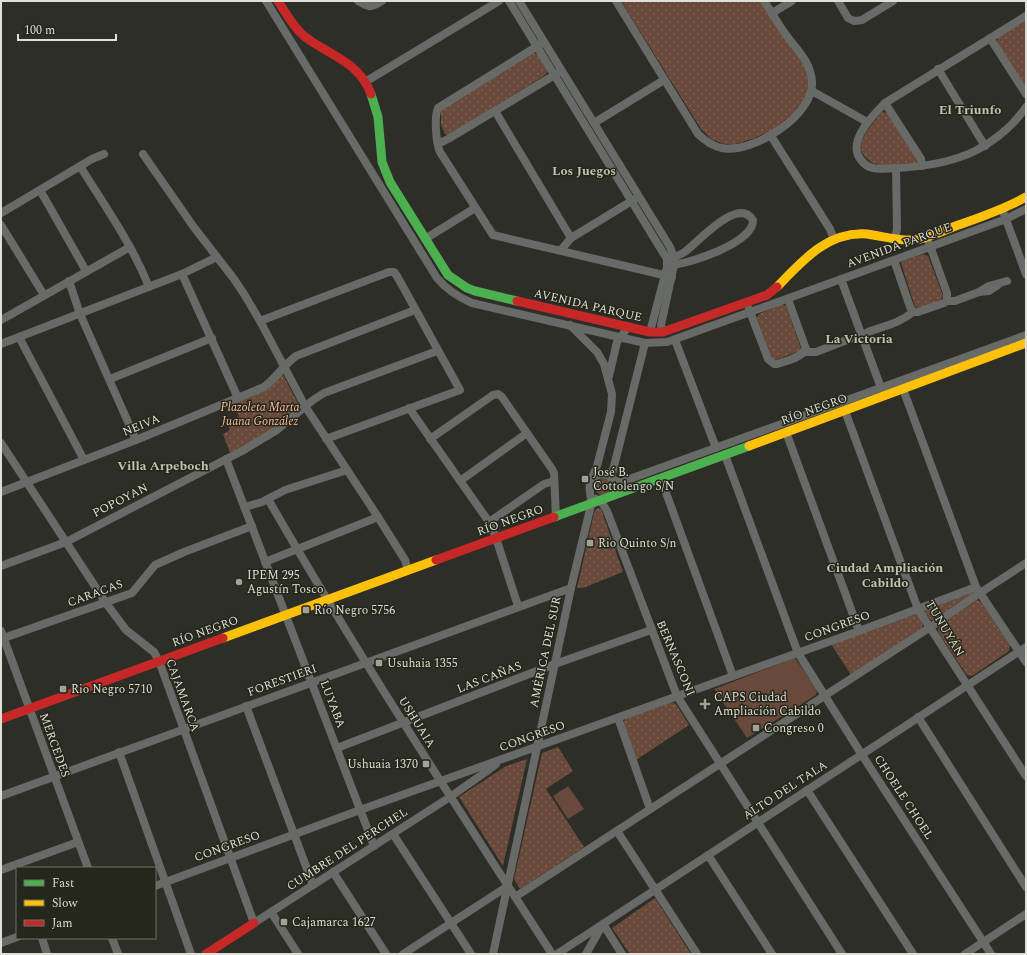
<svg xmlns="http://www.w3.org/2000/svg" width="1027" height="955" font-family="Spectral,serif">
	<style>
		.green { fill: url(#green-dots) }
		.pitch { fill: #68493a }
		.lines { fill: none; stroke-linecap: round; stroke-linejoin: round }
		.street { stroke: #686a67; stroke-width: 8 }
		.fast { stroke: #4caf50; stroke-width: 9 }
		.slow { stroke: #ffc107; stroke-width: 9 }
		.jam { stroke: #c62828; stroke-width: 9 }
		.poi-dot { fill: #a0a199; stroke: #25271a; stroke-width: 1.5 }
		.labels { text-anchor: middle; stroke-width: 3; stroke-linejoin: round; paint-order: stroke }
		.street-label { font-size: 12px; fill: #dedfd6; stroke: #25271a }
		.park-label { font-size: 12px; font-style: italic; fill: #fcb99c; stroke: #25271a }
		.poi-label { font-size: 12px; fill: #dedfd6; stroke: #25271a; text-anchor: start }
		.neighbourhood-label { font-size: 13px; font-weight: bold; fill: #c0c2b2; stroke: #25271a }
	</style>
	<defs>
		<pattern id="green-dots" width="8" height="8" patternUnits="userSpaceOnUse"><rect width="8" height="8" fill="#68493a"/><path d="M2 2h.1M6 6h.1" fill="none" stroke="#7d6356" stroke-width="1.8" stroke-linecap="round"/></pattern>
	</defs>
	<rect width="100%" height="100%" fill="#2d2e27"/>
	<!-- green -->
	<g class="green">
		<polygon points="621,1 764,1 797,51 809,77 807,96 792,114 773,130 752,139 732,145 724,144 711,139 701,129"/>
		<polygon points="1026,21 1026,88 998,45 997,40 999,36"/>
		<polygon points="534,53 538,55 548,71 544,76 449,135 445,134 441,125 441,110"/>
		<path d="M882,112l6,1 30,47 -2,3c-12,0 -26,3 -37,2 -6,-1 -10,-4 -14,-8 -12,-15 7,-32 17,-45z"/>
		<polygon points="923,254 928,256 943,296 940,301 920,308 915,307 901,263 903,261"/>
		<polygon points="781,304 785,305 787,308 801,349 799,351 776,360 772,358 757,318 759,314"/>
		<polygon points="282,373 300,407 269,432 230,453 223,434 230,430 227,423 239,416 233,404"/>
		<circle cx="603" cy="487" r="8"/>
		<polygon points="598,508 601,509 623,572 583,588 577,588 594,513 596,509"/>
		<polygon points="974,591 974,594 934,620 931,620 924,611"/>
		<polygon points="977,600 981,602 1010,645 1009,651 972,676 967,675 938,632 939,626"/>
		<polygon points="915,613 918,614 923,622 922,628 851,675 831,644"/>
		<polygon points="670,702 676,704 689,725 636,760 623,724 625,719"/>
		<polygon points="558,747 573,771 546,789 584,847 520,889 514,879 542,753"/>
		<polygon points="527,759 503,866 459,797 506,766"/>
		<polygon points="655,898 691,954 630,954 612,928"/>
	</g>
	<!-- pitch -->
	<g class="pitch">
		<polygon points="795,658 817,690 816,695 747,738 714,689"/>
		<polygon points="568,786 584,809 568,819 553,796"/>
	</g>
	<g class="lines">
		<!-- street -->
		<g class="street">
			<path d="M266,1l171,277c10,12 21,19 35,25l173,40 22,-1 227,-82 112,-41 20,-10"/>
			<path d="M358,1c11,7 13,7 24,0"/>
			<polyline points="509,1 667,259 667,267 650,332"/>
			<polyline points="519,1 670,247 674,257 674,265 661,325 663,332"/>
			<path d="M616,1l82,133c7,7 14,12 24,14 31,6 92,-33 90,-66 -1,-21 -17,-34 -28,-50 -7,-10 -13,-21 -20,-31"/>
			<polyline points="838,1 848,18 854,21 862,20 893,1"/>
			<polyline points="772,13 792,1"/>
			<path d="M1026,16l-141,87c-12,12 -39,39 -24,57 3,4 7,7 12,8 7,2 15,0 22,0 27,-1 55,-5 80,-17 21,-11 38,-25 51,-44"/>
			<polyline points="990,38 1026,94"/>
			<path d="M544,42l-106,66c-4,9 -2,35 2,44l53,83 179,42"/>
			<polyline points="938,69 985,146"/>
			<polyline points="365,82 499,1"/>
			<polyline points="812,91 867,122"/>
			<polyline points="885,103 921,159 922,166"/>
			<polyline points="495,111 571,238"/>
			<polyline points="594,123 664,80"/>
			<polyline points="771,136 830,229 834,239"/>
			<polyline points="438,144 448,139 558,73"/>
			<polyline points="143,154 193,226 234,279 244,294 260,321 305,406 378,517 405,560 408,570"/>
			<path d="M80,166c24,39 52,78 69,121"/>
			<polyline points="40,190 86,271"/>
			<polyline points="1,213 92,159 104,154"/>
			<polyline points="1004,214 1026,274"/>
			<polyline points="1,225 44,295"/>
			<polyline points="895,238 897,229 896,168"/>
			<polyline points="425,239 475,208"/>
			<polyline points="561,250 571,238 635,199"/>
			<path d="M669,259c6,-2 12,-4 17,-8 12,-9 52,-55 67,-31 1,23 -64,44 -83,45"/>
			<polyline points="894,260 910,307 913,312 918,312 944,303 947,301 947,293 929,243"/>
			<polyline points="182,274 238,398"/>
			<polyline points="841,279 881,388"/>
			<polyline points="69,281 80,314 136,440"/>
			<polyline points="998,285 989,291 979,292 989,286 1007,281"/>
			<polyline points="947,301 955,301 979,292"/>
			<path d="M749,309l19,50 6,5h3c9,-3 24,-6 29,-15l-18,-50"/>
			<polyline points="1,320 130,247"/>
			<polyline points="260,321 389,272 394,272 397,276 460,390 326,439"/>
			<polyline points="570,325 597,352 604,364 612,394 611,412 597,466 591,480"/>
			<path d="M868,332c16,-6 32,-9 45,-20"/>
			<polyline points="19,337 84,460"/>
			<polyline points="675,340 716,448"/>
			<polyline points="1,344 182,274 217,257"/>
			<polyline points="805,352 816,352 852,338"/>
			<polyline points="609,376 617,342 628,327"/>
			<polyline points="110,379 212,338"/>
			<polyline points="903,389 976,587 980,593 1026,563"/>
			<polyline points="409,408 489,522 496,538 518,606"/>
			<polyline points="845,411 918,609 1026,776"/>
			<polyline points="786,432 859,631"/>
			<polyline points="430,439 493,395 498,394 502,397 552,469 554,473 556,517"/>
			<polyline points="1,443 106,603 126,630 154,652 159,661 254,923 450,797 487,771 496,764"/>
			<polyline points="725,455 798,653 862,755 991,954"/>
			<polyline points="226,459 374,846"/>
			<polyline points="611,478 645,343"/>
			<polyline points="661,479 733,676"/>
			<polyline points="614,480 621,483 627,480 1026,335"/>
			<polyline points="460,481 527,433"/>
			<path d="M1,492l135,-52 128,-53c12,-9 20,-22 32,-31l119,-46"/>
			<path d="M268,499c89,155 187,305 284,455"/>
			<polyline points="596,499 601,501 607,511 677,696 842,954"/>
			<polyline points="245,507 262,502 285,490 347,470"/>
			<polyline points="489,522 544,484 554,481"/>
			<polyline points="265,562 378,517"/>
			<polyline points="1,566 66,542 242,451 277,430 313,400 324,393 437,351"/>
			<polyline points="1,631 88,868"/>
			<polyline points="1,639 132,593 155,565 184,552 252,526"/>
			<polyline points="246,706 313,885"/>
			<polyline points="918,717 1026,887"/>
			<polyline points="618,718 650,809"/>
			<polyline points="337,748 555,664 651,630"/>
			<polyline points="119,752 191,954"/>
			<polyline points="807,790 913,954"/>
			<polyline points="1,796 571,588"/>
			<polyline points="617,831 697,954"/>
			<polyline points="393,834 471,954"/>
			<polyline points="708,855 772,954"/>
			<polyline points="1,870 78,842"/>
			<polyline points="333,872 386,954"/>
			<polyline points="155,886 360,810 859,631 976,587"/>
			<polyline points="515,897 929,628 980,593 1026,662"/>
			<polyline points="271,912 298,954"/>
			<polyline points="42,938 47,954"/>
			<polyline points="112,938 118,954"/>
			<polyline points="1,943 17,937"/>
			<polyline points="403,954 508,886"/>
			<path d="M493,954l78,-366 20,-83c1,-9 -4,-17 0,-25 13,-14 33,1 21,16"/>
			<polyline points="557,954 1026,647"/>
			<polyline points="586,954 603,924 622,954"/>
			<polyline points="965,954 1026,914"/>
		</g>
		<!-- fast -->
		<g class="fast">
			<polyline points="371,94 378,117 382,162 390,182 448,275 467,288 475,291 517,301"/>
			<polyline points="554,517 749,446"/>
		</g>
		<!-- slow -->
		<g class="slow">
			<path d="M777,287c25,-26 51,-56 90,-53 15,2 31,7 46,6 14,-1 27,-8 40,-13 25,-9 50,-17 73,-30"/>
			<polyline points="749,446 1026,343"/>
			<polyline points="223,638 436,560"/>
		</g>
		<!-- jam -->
		<g class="jam">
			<path d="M278,1c8,12 15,26 26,35 24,19 55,25 67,58"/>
			<polyline points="517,301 650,332 663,332 767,295 777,287"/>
			<polyline points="436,560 554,517"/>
			<polyline points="1,719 223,638"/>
			<polyline points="206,954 254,923"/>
		</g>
	</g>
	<!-- markers -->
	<g class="poi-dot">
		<rect x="581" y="475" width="8" height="8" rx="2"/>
		<rect x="586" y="539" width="8" height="8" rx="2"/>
		<circle cx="239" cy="582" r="4"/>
		<rect x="302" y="606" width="8" height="8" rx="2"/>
		<rect x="375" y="659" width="8" height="8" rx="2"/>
		<rect x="59" y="685" width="8" height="8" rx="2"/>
		<path d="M703 698h4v4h4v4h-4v4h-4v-4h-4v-4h4z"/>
		<rect x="752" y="724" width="8" height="8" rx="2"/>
		<rect x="422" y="760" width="8" height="8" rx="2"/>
		<rect x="280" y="918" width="8" height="8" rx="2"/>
	</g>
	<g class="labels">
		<!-- street labels -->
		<g class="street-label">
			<text transform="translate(899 245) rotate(-20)" y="4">AVENIDA PARQUE</text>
			<text transform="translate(588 305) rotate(13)" y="4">AVENIDA PARQUE</text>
			<text transform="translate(814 409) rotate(-20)" y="4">RÍO NEGRO</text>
			<text transform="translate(141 425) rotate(-22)" y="4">NEIVA</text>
			<text transform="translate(120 500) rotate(-27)" y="4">POPOYAN</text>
			<text transform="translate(510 520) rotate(-20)" y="4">RÍO NEGRO</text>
			<text transform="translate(95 593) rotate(-20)" y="4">CARACAS</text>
			<text transform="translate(837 626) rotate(-20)" y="4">CONGRESO</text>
			<text transform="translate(945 628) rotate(59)" y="4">TUNUYÁN</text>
			<text transform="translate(205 631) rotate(-20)" y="4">RÍO NEGRO</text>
			<text transform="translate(545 652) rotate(-78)" y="4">AMÉRICA DEL SUR</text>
			<text transform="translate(676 658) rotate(67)" y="4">BERNASCONI</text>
			<text transform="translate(489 677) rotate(-21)" y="4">LAS CAÑAS</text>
			<text transform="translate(282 680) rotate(-20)" y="4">FORESTIERI</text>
			<text transform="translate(183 695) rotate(70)" y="4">CAJAMARCA</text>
			<text transform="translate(333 704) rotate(69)" y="4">LUYABA</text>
			<text transform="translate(417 722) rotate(58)" y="4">USHUAIA</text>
			<text transform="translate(532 736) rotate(-20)" y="4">CONGRESO</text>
			<text transform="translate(55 745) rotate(70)" y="4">MERCEDES</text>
			<text transform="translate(785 790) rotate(-33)" y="4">ALTO DEL TALA</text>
			<text transform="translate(904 797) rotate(57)" y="4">CHOELE CHOEL</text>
			<text transform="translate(227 846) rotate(-20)" y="4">CONGRESO</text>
			<text transform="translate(347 849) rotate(-33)" y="4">CUMBRE DEL PERCHEL</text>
		</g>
		<!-- park labels -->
		<g class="park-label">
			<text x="260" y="411">Plazoleta Marta<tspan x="260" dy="14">Juana González</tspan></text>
		</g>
		<!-- poi labels -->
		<g class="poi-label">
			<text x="593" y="476">José B.<tspan x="593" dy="14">Cottolengo S/N</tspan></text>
			<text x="598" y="547">Rio Quinto S/n</text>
			<text x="247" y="579">IPEM 295<tspan x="247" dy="14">Agustín Tosco</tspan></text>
			<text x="314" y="614">Río Negro 5756</text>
			<text x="387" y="667">Usuhaia 1355</text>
			<text x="71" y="693">Rio Negro 5710</text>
			<text x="714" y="701">CAPS Ciudad<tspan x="714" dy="14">Ampliación Cabildo</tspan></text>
			<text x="764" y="732">Congreso 0</text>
			<text x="418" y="768" text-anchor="end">Ushuaia 1370</text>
			<text x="292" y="926">Cajamarca 1627</text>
		</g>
		<!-- neighbourhood labels -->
		<g class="neighbourhood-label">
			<text x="970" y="114">El Triunfo</text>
			<text x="584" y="175">Los Juegos</text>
			<text x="859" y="343">La Victoria</text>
			<text x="163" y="470">Villa Arpeboch</text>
			<text x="885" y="572">Ciudad Ampliación<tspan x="885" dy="15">Cabildo</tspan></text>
		</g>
	</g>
	<!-- border -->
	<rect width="1027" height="955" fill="none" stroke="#dedfd6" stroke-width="4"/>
	<!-- legend -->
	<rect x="16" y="867" width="140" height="72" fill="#25271a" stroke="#6f7165"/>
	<rect x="24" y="880" width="20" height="6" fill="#4caf50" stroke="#6f7165"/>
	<text x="52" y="887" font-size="12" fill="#dedfd6">Fast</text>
	<rect x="24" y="900" width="20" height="6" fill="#ffc107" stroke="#6f7165"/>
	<text x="52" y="907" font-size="12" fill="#dedfd6">Slow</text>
	<rect x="24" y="920" width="20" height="6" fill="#c62828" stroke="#6f7165"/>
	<text x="52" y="927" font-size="12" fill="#dedfd6">Jam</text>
	<!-- scale -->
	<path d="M18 34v6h98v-6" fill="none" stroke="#dedfd6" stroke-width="2"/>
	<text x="24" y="34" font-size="12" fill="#dedfd6" stroke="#25271a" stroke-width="3" paint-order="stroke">100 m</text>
</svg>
